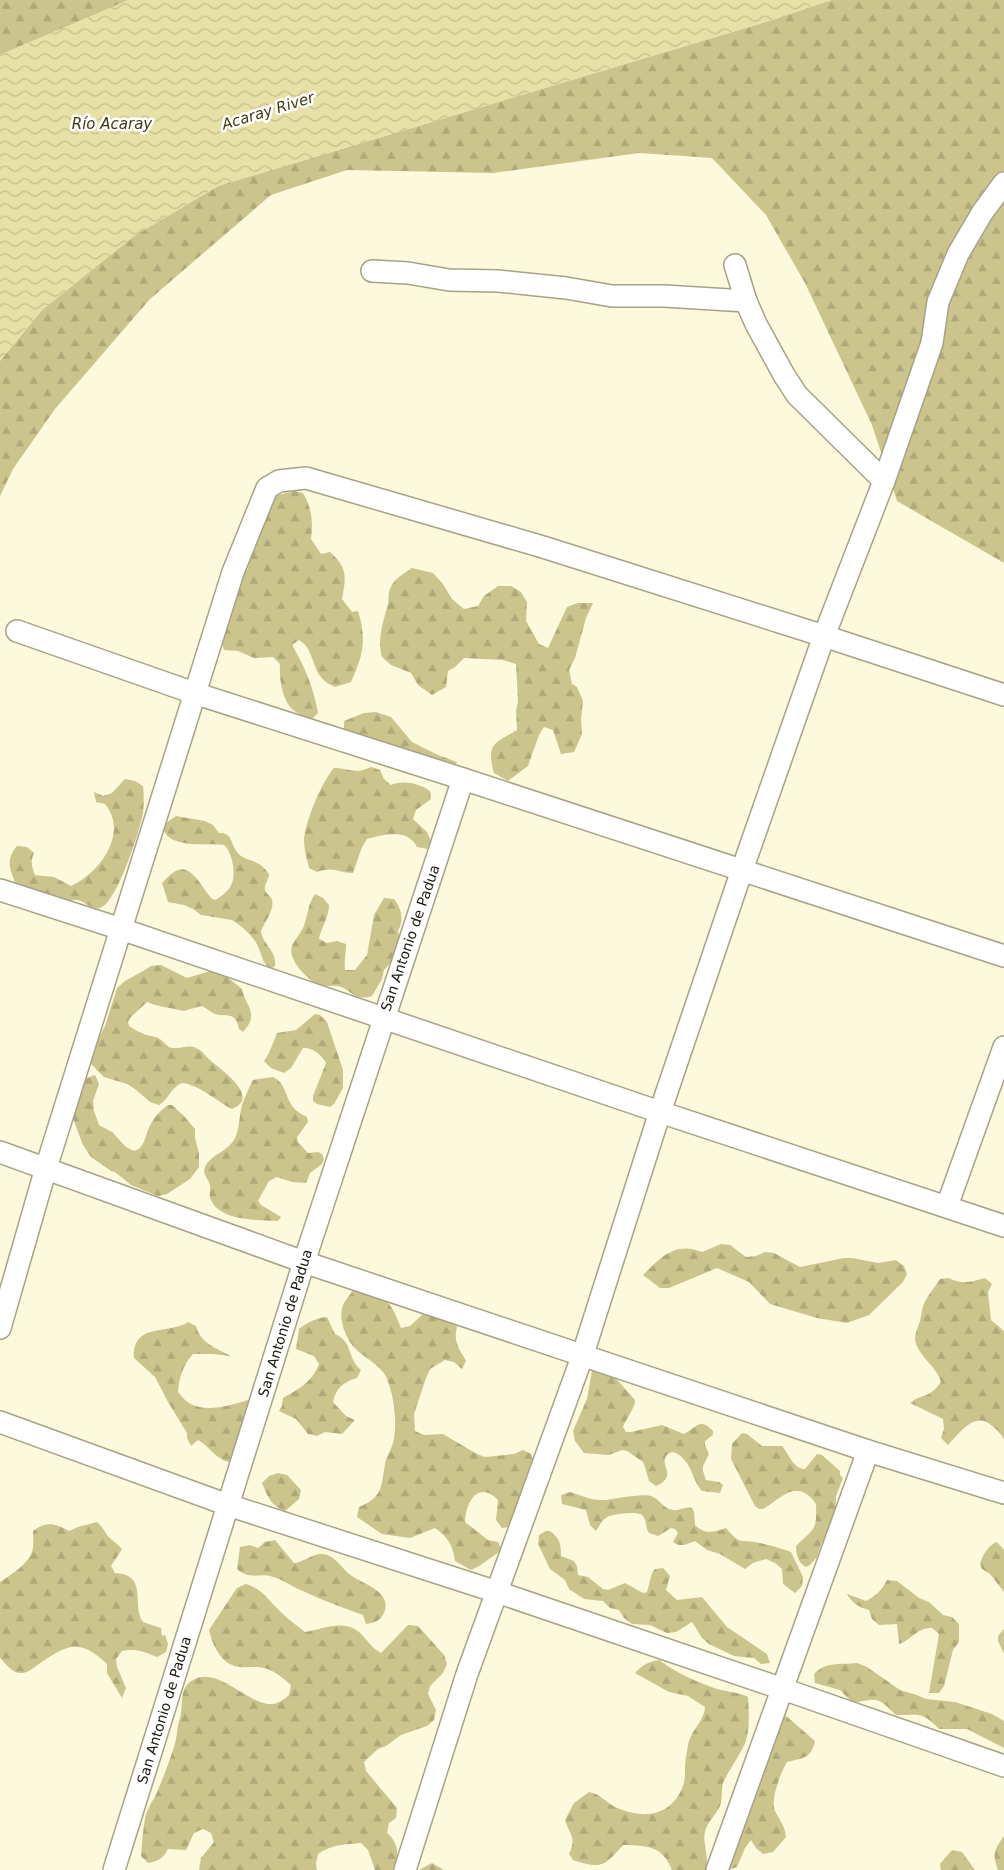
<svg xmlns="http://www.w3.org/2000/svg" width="1004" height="1870" font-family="'DejaVu Sans',sans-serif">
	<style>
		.forest { fill: url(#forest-firs) }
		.water { fill: url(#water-waves) }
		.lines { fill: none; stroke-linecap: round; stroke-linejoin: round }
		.minor-casing { stroke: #a6a387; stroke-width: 24 }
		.minor { stroke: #fff; stroke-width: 21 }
		.labels { text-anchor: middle; stroke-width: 5; stroke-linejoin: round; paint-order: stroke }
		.street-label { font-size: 14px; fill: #19170d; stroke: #fff }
		.water-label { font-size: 15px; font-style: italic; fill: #413b0f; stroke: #fff }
	</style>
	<defs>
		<pattern id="forest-firs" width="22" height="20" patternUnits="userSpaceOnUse" patternTransform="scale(1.25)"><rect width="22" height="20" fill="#ccc48d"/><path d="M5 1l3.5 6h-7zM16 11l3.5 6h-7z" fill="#afa878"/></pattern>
		<pattern id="water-waves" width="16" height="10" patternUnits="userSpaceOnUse" patternTransform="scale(1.25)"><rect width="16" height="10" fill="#e7e0a7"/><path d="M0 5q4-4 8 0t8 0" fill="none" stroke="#c6bf8f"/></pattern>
	</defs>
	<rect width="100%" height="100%" fill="#fdf9dc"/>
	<!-- forest -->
	<g class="forest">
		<polygon points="0,0 129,0 0,55"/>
		<polygon points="831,0 1004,0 1004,563 897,501 872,425 805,283 766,215 712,158 639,153 493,173 347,170 271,195 150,299 55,409 13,469 0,496 0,361 42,310 134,236 218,186 772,20"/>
		<path d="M294,491l9,2c9,16 10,28 8,46l10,15 9,-2c18,16 16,25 12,47l10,13 6,-1c9,29 5,44 -7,71l-16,5c-21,-9 -18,-22 -27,-38 -2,-4 -6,-7 -9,-9l-7,5c13,22 22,44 26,68l-7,7c-5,-3 -11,-5 -15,-8 -14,-9 -17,-33 -16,-48l-7,-7 -19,1 -16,-7 -14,-1c-6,-21 -23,-46 -3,-65 8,-6 19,-11 27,-16l1,-13 17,-58z"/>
		<path d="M412,568l21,5 10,11 9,15 12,10 14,-3 6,-10 14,-10h13l10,6 6,10 -1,19 13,23 9,4 19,-41 11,-4h15l-7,15 -11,40 -6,12 3,14 5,3 6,14 -2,19 1,14 -8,18 -13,2 -8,-24 -9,-3 -5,8 -11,31 -20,15 -14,-8c-8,-30 0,-29 23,-43l-1,-19 2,-9 -2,-38 -13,-4 -39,-2 -9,9 -7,4 -2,16 -14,8 -14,-10 -7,-12 -20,-8 -9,-8c-5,-19 1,-34 6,-53 1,-5 0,-11 2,-15 3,-10 15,-16 22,-21z"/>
		<polygon points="376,712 391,717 412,742 438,755 457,762 453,773 431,772 411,775 362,758 344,731 344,721 364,713"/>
		<path d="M371,767l9,3 4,9 7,6c13,-5 27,-2 39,6l1,8 -15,11 -3,9 14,13 4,9 -4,8 -10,-2c-10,-19 -31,-13 -50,-8l-5,8 -9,26c-16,0 -18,-7 -36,-1l-8,-4c-2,-9 -5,-18 -5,-28 1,-18 18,-59 30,-72 16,0 21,7 37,-1z"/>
		<path d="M125,779l10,2 8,5c1,9 1,18 0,27 -3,17 -26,90 -43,95 -9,3 -15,-8 -25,-8 -5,0 -12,4 -18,7l-41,-22c-6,-17 -11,-24 1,-39l10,1 7,6c-4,8 -2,14 1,22l19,2 17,9c29,-13 58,-53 34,-82l-9,-2 -2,-10 9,4 9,-3z"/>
		<path d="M176,816l29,5 8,4 6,8c14,0 11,10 18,19 5,7 13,7 20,11 5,2 9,7 12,11 0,5 -5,10 -4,16 1,4 6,6 7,10 3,9 -8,23 -11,31 1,13 16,19 14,35l-4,3c-9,-6 -8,-11 -12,-20 -4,-12 -16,-22 -27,-29l-31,-5 -8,-6 -9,-4 -16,-3 -6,-19c4,-4 10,-11 16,-13 14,-5 25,19 33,28l4,2c6,-3 15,-10 17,-17 4,-10 0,-32 -8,-38 -16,-2 -60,5 -61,-20z"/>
		<path d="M315,894l8,4 6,7c0,13 -8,22 -10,34l8,4 10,-2 9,3c0,9 -2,17 -1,26h10l12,-15 7,-40 10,-17 10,1c8,10 10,21 4,32l5,18 -19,21 -2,9 -10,17c-21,6 -20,-8 -35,-10 -7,-1 -13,2 -19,-1 -11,-6 -31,-26 -26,-39 3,-7 9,-13 12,-20 4,-12 4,-22 11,-32z"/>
		<path d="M161,965l26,13 23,-7h10l22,18c4,19 18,24 1,43l-4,-3c-4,-19 -12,-11 -24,-15 -5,-2 -9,-7 -14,-8l-17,5 -29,-6 -8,-3 -17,16 -2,4 1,4c5,3 11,7 17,9 4,1 8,1 12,3 5,2 9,10 15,10 9,1 15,-4 23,0 7,3 9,8 14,12 10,9 52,37 22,49 -16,-8 -32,-24 -50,-26 -11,4 -14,17 -23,22l-9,-3 -15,-13 -8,-5 -23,-7 -13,-13v-11l14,-27 12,-38 8,-7 18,-10 8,-5z"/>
		<path d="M315,1014l5,1 7,7 16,48v18l-9,16 -4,3 -13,-3 -4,-3v-5l13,-33c-4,-8 -14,-16 -23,-15l-12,20 -7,5 -13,-5 -7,-7 5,-8 8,-20 19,-3z"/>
		<path d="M95,1075l4,9 -6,17 1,10 5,14 13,7 14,15 8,4c12,-3 11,-18 17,-27 4,-8 10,-14 17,-19h4l11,10 12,14v9l4,15v14l-9,12 -23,15 -9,2 -27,-11 -16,-13 -4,-1 -20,-14 -8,-12 -11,-29 7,-35z"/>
		<path d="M273,1077c12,6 12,17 18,27 4,7 10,10 16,13l1,5 -11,15 1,5 10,11 10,-1 4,2 2,5 -2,5 -12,9 -4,10 -14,-1 -15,-5 -8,4 -11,20 3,4 20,12 -3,4c-20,-1 -58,0 -67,-21 -3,-5 0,-10 -1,-15 -2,-7 -8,-11 -5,-18 6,-13 23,-15 30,-29 5,-11 4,-22 7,-33 3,-9 7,-17 11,-25z"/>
		<path d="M721,1244l9,1 16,12 10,-1 9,-4 9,1 26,14 44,-9h8l26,5 18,-3 8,6 3,8 -4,8 -34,33 -22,8 -30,-5 -47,-14 -21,-22 -32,-14 -48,20h-9l-17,-13c18,-18 32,-34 59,-23z"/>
		<path d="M949,1278c13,7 22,4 36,0l7,6 -4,8 3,28 13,11v109c-3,-7 -7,-10 -13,-15 -17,-14 -32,9 -43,20l-7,-7 3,-9 -1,-10 -33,-16c14,-11 18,-3 31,-21 -5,-15 -14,-19 -22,-32 -7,-12 -3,-17 1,-29 1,-5 2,-10 3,-15 4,-10 12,-19 17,-27z"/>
		<path d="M355,1288c29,5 36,13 46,40l9,-2 14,-13 27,7 6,7c-4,15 2,21 9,34l-4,8 -8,-7 -9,-2 -15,9 -4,9 -12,36 1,17 9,4 19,-1 34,20 8,3 29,-3 9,-4 8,4c3,12 12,21 16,33 -8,16 -26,41 -45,41l-6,-8 2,-20c-20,-20 -32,2 -33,22l23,18 10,2 4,8 -23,16 -8,4 -16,-9c-2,-15 -7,-24 -20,-33l-25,10 -28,-4 -25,-17 2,-10c24,-10 22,-20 26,-43 1,-7 6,-14 8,-21 5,-19 1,-51 -8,-68 -7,-12 -23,-18 -32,-29 -8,-10 -16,-30 -9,-43 3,-5 7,-10 11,-15z"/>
		<path d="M327,1317l8,17c19,9 11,23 26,36l-4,8c-14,4 -21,10 -24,24l13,14 9,4 -13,14 -17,-2 -8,4 -9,-2 -12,-15 -17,-8 3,-5 1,-8c16,-9 29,-16 36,-34l-5,-8 -18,-7 3,-20c9,-7 17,-11 28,-12z"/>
		<path d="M188,1322l8,4c5,18 20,22 35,30l-19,-2h-19c-10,11 -14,24 -15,38 4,5 9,11 15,13 16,7 39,0 55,-5l3,9 -16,48 -7,5c-13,-4 -18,-15 -30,-22l-7,6 -4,-8v-5l-19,-31 -13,-25 -21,-19c-2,-36 35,-23 54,-36z"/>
		<path d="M595,1367l17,7 23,26c0,8 -9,19 -12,27l3,5h5l31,-7 22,9c13,-7 16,-17 29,-3v4l-8,6v4l4,9 -6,12v5l3,9 13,2 4,3 -3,8 -18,-2c-8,-9 -9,-19 -15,-28 -4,-5 -12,-15 -19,-9 -8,7 1,14 -1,22 -2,5 -6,8 -11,10l-7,-5 -4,-14 -2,-5 -16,-11 -5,-1 -13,5 -25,-2 -9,-12 -2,-10 14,-32 5,-28z"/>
		<path d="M742,1433l5,1 15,12h20c7,8 11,23 23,23l12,-15 5,1 18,16v4l3,3 -7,18 -1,24 -2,9 -12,15 -4,13 -7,8 -4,2c-8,-4 -10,-13 -10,-21 18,-18 21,-14 20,-42 -19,-27 -34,-6 -53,5h-4l-4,-3 -24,-47 1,-15z"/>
		<path d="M278,1473l9,2 14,15 -2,9 -14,12c-14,-5 -17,-14 -23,-28l7,-7z"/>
		<path d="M570,1492c11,3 21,9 34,8 11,-1 38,-7 47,-4 9,3 12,13 22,14 7,1 11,-4 19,-2l2,4 1,13c10,10 19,7 31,3 16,19 14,10 34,15 10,2 21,5 31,9l12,25 -1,9 -7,7 -12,-9 -1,-15 -7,-6 -9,-4 -13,4 -8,6 -25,-15 -13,-4 -12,-9c-8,3 -14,7 -22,1l5,-9 -3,-4 -4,-1 -13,8 -9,-3c-4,-5 -2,-14 -7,-18 -5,-4 -32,-1 -36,3 -5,3 -7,9 -10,13l-6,-6 -4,-15 -24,-6 -1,-9z"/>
		<path d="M97,1522c5,5 7,8 10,13 4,5 10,8 15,14l-11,17 4,7c34,2 16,31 28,49l18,6 1,8 3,-1 3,9 -2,8 -9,5c-12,-5 -21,-9 -35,-6l-6,8 1,8 9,21 -4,10 -15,-25v-9c-27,-26 -40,-20 -68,0 -5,3 -11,9 -17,9 -9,1 -16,-9 -22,-15v-76c11,-7 28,-18 32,-30 2,-6 1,-15 1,-21 13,-10 22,-8 36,0l9,-4z"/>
		<path d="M546,1531h4c10,8 11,12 11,25l13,5 3,5 1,9 10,2 15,12 5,1 17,-7 18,10 4,-1 5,-19 3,-4 8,-1 7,8 -4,14 11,10 25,-3 25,30 40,27 3,9 -9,1 -7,-6 -20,-2 -25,-12 -7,-6 -10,-16 -16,10 -9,1 -17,-8 -18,-1 -8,-6 -5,-8 -9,-2 -7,-7 -19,-2 -15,-10 -4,-9 -15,-11 -12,-25 1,-9z"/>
		<path d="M275,1540l19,23c10,-1 19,-10 29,-9 11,1 18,13 26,20 13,10 44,17 35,39 -4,8 -10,10 -18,11l-3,-9c-19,-7 -39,-14 -58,-23 -11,-4 -21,-12 -32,-15 -15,-5 -22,4 -36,-8l3,-22 10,-2 8,3 7,-6z"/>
		<path d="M997,1542l7,8v42l-14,-18 -8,-5 -2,-5c2,-8 9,-20 17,-22z"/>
		<path d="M887,1580l10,1 22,17 10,4 14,13 9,2 7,7v18l-6,8 -9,36 -5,7h-10l10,-59 -7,-6c-16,0 -19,11 -33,16l-2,-20 -18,1 -7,-6 -3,-9c-10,-3 -16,-6 -22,-16l19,7c10,-5 16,-11 21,-21z"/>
		<path d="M246,1584c17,5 24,19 37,30 7,7 15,12 22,18 19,-3 40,-14 56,2 7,7 11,14 20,19l27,-28 10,1 26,29 3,9 -4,9 -13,13 -2,8 8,16 -2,10 -7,6 -26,9 -15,11 -8,3 -14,13 2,9 31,37 -1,10 -7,5 -2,10c11,9 13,23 8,37h-20l-7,-20 -7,-7c-15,1 -31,2 -43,11l-2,9 1,7h-118l2,-12 13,-16 -3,-9 -8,-4 -9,4 -8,17 -18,-1c-5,10 -10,12 -20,14l-7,-7c1,-13 2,-26 4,-38 2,-10 9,-18 13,-28 6,-14 11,-28 16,-43 3,-9 3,-20 6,-29 4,-13 -2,-30 13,-38 25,-15 57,27 80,24 7,-1 11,-5 16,-9l2,-10c-7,-6 -17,-15 -27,-17 -8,-2 -16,0 -24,-1 -19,-2 -27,-21 -31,-37l28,-42z"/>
		<polygon points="1004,1629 1004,1654 998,1641 998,1636"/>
		<path d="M659,1660c17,13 38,22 58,29 11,3 21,3 31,8 1,19 3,40 -8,56 -6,11 -12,19 -17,30 -2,7 0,15 -3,23 -4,9 -13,16 -15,26 -3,13 5,26 1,38h-34c-10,-25 -25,-24 -49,-25 -19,22 -22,24 -50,15l-4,-6c8,-17 1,-18 -4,-34l9,-17 15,-11c12,2 16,10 26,15 29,13 58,10 69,-24 1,-6 1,-10 1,-15 0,-8 2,-16 3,-23 3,-15 16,-23 17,-38l-17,-11 -19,-4 -34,-19c7,-8 13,-11 24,-13z"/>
		<path d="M857,1663l10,4 33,23 17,5 9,4 29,3 37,12 12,7v27l-37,-19h-28c-18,-19 -21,-13 -43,-14 -19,-18 -17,-17 -43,-12l-13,-13 -25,-7 -1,-9c12,-13 27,-9 43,-11z"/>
		<path d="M777,1711l8,4 30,26c-4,18 -12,17 -28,21 -6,10 -17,38 -12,49 5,10 10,15 11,26l-13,15 -10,2 -7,-6 -5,-8 -6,8 -8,19 -9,3z"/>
		<path d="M1004,1836v34h-6c-6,-16 -4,-20 6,-34z"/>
		<polygon points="952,1850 962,1852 975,1870 941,1870 940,1864"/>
		<polygon points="432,1863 444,1870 419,1870"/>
	</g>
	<!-- water -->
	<polygon class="water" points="129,0 831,0 772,20 218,186 134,236 42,310 0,361 0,55"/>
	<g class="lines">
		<!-- minor casing -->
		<g class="minor-casing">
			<g id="minor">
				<polyline points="735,265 746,301 756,324 784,375 797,395 884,481"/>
				<polyline points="372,271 408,273 449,280 498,281 566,288 612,296 664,296 746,301"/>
				<polyline points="17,631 194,693 463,779 1004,956"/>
				<polyline points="0,890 121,929 660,1112 1004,1226"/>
				<polyline points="0,1152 304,1262 868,1451 1004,1493"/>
				<polyline points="947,1206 1004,1047"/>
				<polyline points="0,1328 46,1168 233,572 267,488 279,481 306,478 543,547 824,636 1004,695"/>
				<polyline points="0,1422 228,1505 497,1592 783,1689 1004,1766"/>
				<polyline points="114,1870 304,1262 463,779"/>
				<polyline points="405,1870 467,1674 582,1357 660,1112 742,870 824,636 884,481 932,343 938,302 958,254 982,213 1004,183"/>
				<polyline points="717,1870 868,1451"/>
			</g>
		</g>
		<!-- minor -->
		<use href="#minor" class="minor"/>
	</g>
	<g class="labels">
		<!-- street labels -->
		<g class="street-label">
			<text transform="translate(410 938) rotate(-71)" y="5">San Antonio de Padua</text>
			<text transform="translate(285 1323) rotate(-73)" y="5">San Antonio de Padua</text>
			<text transform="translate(164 1710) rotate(-73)" y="5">San Antonio de Padua</text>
		</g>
		<!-- water labels -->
		<g class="water-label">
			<text transform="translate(268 111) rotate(-17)" y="5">Acaray River</text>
			<text x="112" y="129">Río Acaray</text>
		</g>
	</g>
</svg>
